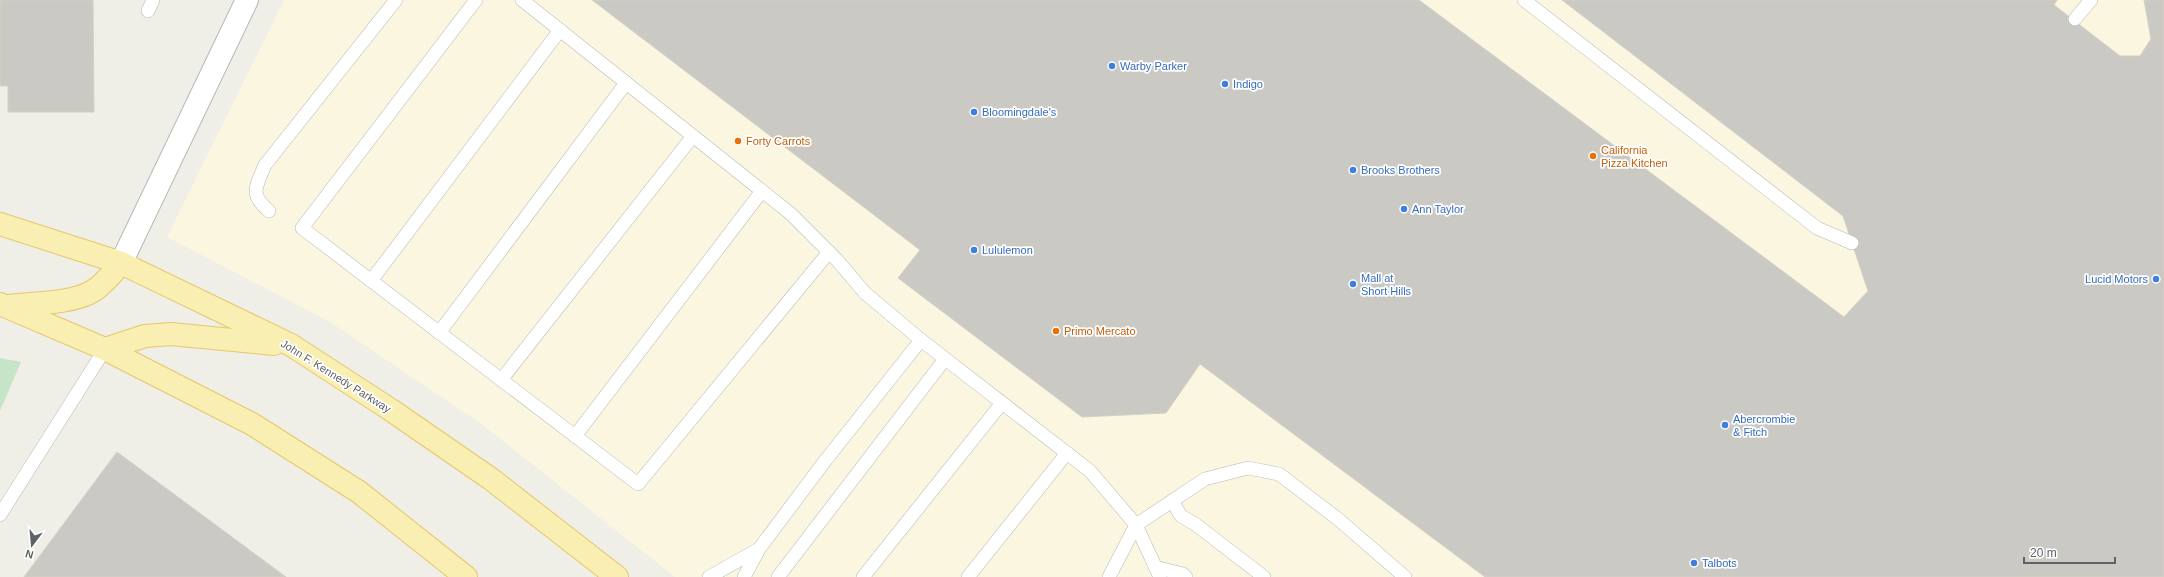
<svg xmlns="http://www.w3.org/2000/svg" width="2164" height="577" font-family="Helvetica,sans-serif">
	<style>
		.commercial { fill: #fbf6e0 }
		.green { fill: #c6e4c7 }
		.building { fill: #cbc9c4; stroke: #d4d0c6 }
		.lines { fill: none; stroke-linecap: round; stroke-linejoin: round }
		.lane-casing { stroke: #b4b7ba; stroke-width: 14 }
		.street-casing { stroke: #b4b7ba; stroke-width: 24 }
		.primary-casing { stroke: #e6c769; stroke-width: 24 }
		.lane { stroke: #fff; stroke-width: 13 }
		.street { stroke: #fff; stroke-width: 22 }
		.primary { stroke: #f9efb3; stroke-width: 22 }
		.shop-dot { fill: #3f7fe0; stroke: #fff; stroke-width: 1.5 }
		.food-dot { fill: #e8710a; stroke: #fff; stroke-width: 1.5 }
		.labels { text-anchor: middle; stroke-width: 3.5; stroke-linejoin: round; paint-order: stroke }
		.shop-label { font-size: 11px; fill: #366cbe; stroke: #fff; text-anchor: start }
		.food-label { font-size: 11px; fill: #c56008; stroke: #fff; text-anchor: start }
		.street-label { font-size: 11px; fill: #5e6266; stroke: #fff }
	</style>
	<rect width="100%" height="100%" fill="#efeee7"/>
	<!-- commercial -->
	<polygon class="commercial" points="284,0 2164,0 2164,577 675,577 480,423 330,322 167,237"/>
	<!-- green -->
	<polygon class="green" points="0,358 21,362 0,411"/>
	<!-- building -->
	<g class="building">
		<polygon points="0,0 93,0 94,112 8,112 8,86 0,86"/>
		<polygon points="592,0 1419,0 1844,317 1868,291 1843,216 1562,0 2057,0 2054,5 2120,56 2140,56 2151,39 2144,0 2164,0 2164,577 1485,577 1200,364 1166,413 1082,417 898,278 920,250"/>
		<polygon points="117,452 286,577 24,577"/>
	</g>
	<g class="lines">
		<!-- lane casing -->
		<g class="lane-casing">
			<g id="lane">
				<polyline points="476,0 302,228 638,484 829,252"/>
				<polyline points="522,0 791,214 837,260 865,293 921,340 1090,471 1136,525 1160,577"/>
				<polyline points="1524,0 1817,228 1852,243"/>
				<polyline points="148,11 153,0"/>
				<polyline points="2075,19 2091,0"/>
				<path d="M269,211c-20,-17 -13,-24 -4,-46l131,-165"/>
				<polyline points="371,281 560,30"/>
				<polyline points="439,333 626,83"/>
				<polyline points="501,380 693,136"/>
				<polyline points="575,436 762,191"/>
				<polyline points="1172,501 1181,516 1195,524 1264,577"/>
				<polyline points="0,515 105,349"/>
				<polyline points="1155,567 1183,574 1186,577"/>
				<polyline points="709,577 759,549"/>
				<polyline points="744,577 759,549 825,461 921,340"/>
				<polyline points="778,577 945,359"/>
				<polyline points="863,577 1002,403"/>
				<polyline points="968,577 1067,453"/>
				<polyline points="1109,577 1136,525 1205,479 1248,468 1279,474 1338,519 1405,577"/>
			</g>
		</g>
		<!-- street casing -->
		<g class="street-casing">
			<polyline id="street" points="121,263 247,0"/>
		</g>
		<!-- primary casing -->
		<g class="primary-casing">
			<g id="primary">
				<polyline points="0,224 121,263 291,345 391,410 491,479 617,577"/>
				<polyline points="0,304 105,349 252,424 359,492 466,577"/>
				<path d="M7,306c25,-3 65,-2 86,-15 11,-7 20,-18 28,-28"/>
				<polyline points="105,349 145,336 171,334 274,344"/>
			</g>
		</g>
		<!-- lane -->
		<use href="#lane" class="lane"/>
		<!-- street -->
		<use href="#street" class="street"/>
		<!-- primary -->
		<use href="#primary" class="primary"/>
	</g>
	<!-- markers -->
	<g class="shop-dot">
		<circle cx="1112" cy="66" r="4"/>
		<circle cx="1225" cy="84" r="4"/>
		<circle cx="974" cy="112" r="4"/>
		<circle cx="1353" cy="170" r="4"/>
		<circle cx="1404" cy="209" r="4"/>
		<circle cx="974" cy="250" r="4"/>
		<circle cx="2156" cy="279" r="4"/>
		<circle cx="1353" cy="284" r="4"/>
		<circle cx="1725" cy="425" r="4"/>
		<circle cx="1694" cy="563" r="4"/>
	</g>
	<g class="food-dot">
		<circle cx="738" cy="141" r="4"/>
		<circle cx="1593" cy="156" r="4"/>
		<circle cx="1056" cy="331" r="4"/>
	</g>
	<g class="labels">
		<!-- shop labels -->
		<g class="shop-label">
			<text x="1120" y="70">Warby Parker</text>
			<text x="1233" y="88">Indigo</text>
			<text x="982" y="116">Bloomingdale's</text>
			<text x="1361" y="174">Brooks Brothers</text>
			<text x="1412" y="213">Ann Taylor</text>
			<text x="982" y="254">Lululemon</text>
			<text x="1361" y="282">Mall at<tspan x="1361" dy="13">Short Hills</tspan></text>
			<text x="2148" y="283" text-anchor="end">Lucid Motors</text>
			<text x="1733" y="423">Abercrombie<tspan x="1733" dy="13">&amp; Fitch</tspan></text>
			<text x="1702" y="567">Talbots</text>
		</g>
		<!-- food labels -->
		<g class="food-label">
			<text x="746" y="145">Forty Carrots</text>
			<text x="1601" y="154">California<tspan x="1601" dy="13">Pizza Kitchen</tspan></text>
			<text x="1064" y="335">Primo Mercato</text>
		</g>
		<!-- street labels -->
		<g class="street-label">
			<text transform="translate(336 376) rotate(32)" y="4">John F. Kennedy Parkway</text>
		</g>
	</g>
	<!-- north arrow -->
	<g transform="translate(32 545) rotate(196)" stroke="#ffffff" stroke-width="3" paint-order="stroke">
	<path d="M0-3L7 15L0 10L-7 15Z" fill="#5e6266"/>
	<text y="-6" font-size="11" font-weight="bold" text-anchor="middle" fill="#5e6266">N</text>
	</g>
	<!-- scale -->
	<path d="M2024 557v6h91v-6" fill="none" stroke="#5e6266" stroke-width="2"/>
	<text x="2030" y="557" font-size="12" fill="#5e6266" stroke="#ffffff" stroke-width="3" paint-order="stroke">20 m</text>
</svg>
